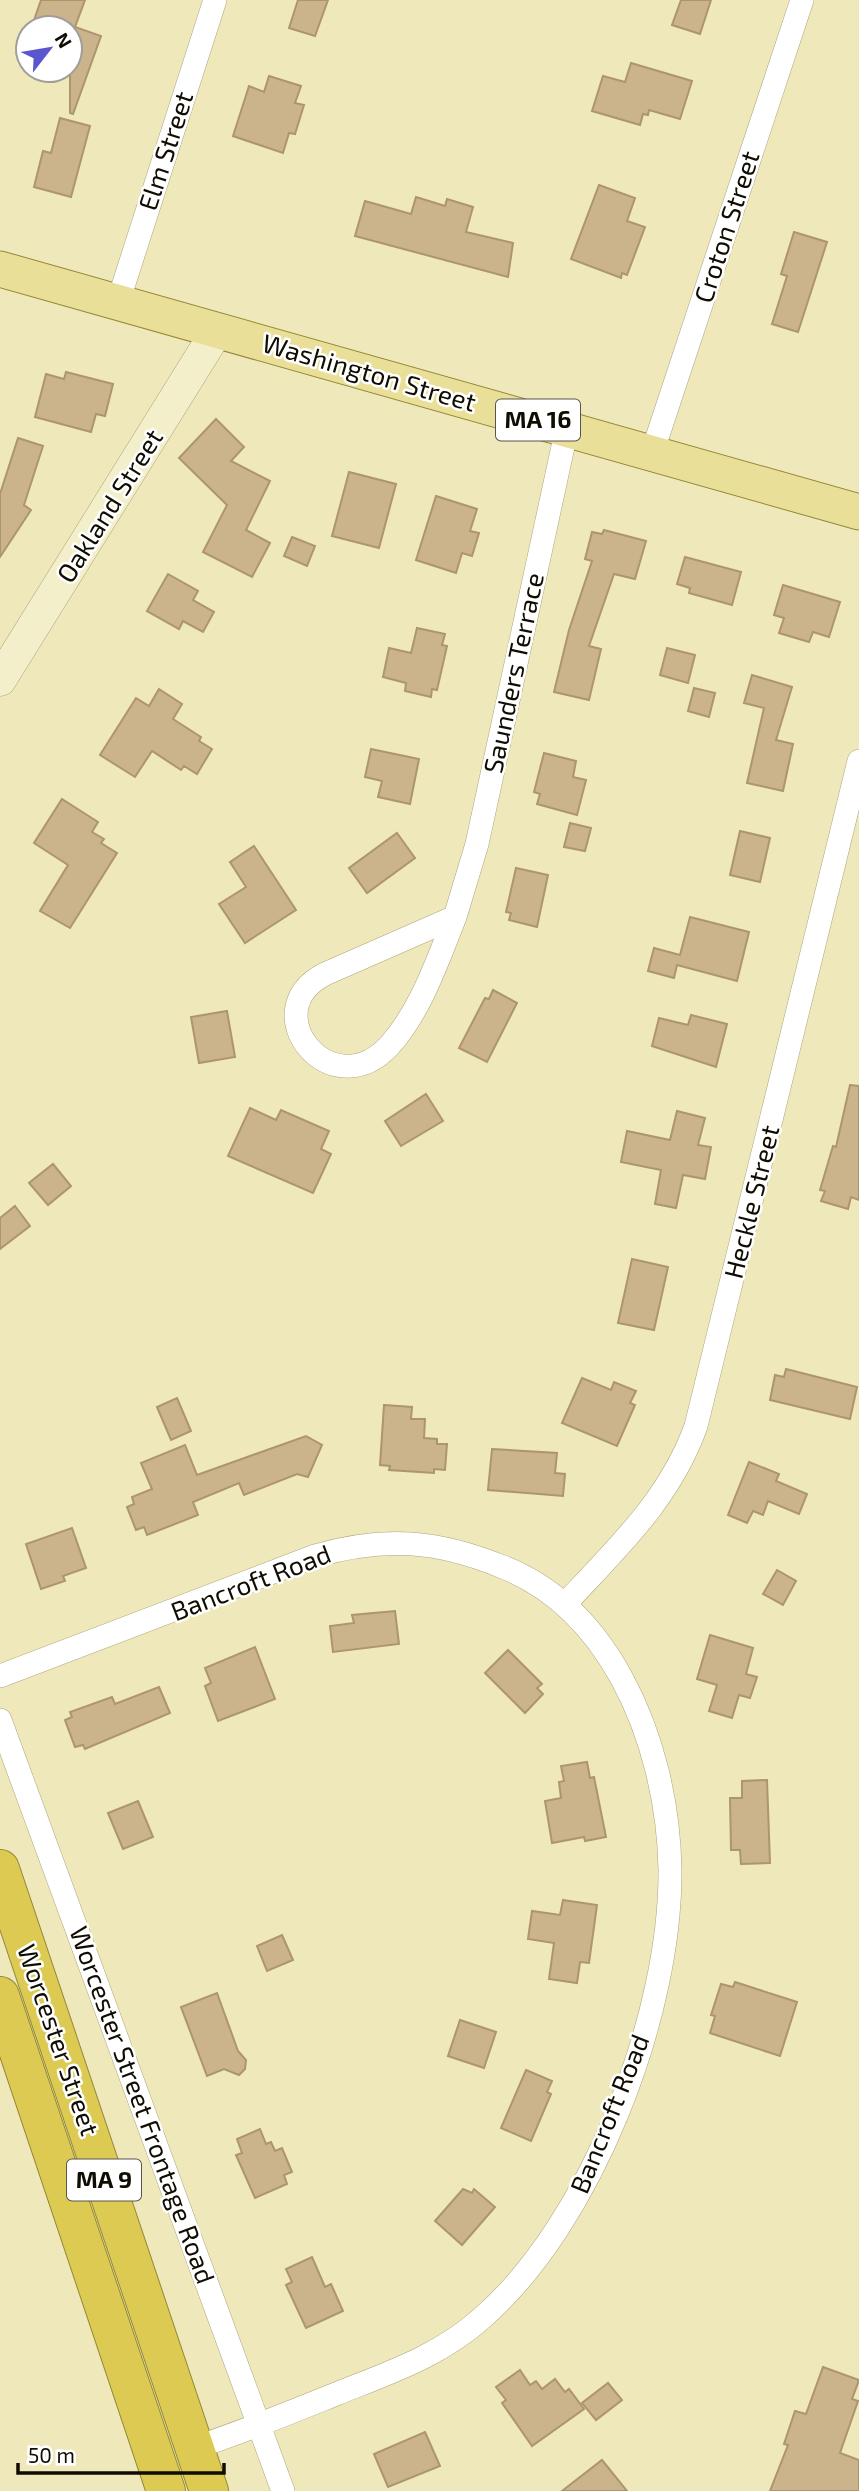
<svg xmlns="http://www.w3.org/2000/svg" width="859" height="2491" font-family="'Exo 2',sans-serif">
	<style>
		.building { fill: #cbb48c; stroke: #ac956f; stroke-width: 2 }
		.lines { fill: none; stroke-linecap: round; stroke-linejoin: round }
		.street-casing { stroke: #ada67b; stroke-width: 24 }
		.secondary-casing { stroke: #ada67b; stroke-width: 33 }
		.primary-casing { stroke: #948836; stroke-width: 37 }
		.highway-casing { stroke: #948836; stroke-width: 40 }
		.street { stroke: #fff; stroke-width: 23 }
		.secondary { stroke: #f4efcb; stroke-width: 32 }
		.primary { stroke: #eadf98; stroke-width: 35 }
		.highway { stroke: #dcca53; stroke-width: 38 }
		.labels { text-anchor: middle; stroke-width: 5; stroke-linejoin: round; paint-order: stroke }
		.shield { fill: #fff; stroke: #57554d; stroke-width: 2 }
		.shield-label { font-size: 24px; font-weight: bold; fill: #0f0c01 }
		.street-label { font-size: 26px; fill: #0f0c01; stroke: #fff }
	</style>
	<rect width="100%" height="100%" fill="#efe8bb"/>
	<!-- building -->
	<g class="building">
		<polygon points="41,0 85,0 75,27 101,36 73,114 70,113 70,28 48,28 33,23"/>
		<polygon points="298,0 328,0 315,36 289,28"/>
		<polygon points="681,0 711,0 700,34 672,25"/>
		<polygon points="631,63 692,81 680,119 649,110 648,115 643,114 640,125 592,111 603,76 625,82"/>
		<polygon points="269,76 301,86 295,103 304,105 295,134 289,133 283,153 233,136 249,86 264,92"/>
		<polygon points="60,118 90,126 71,197 34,187 43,151 51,153"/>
		<polygon points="599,185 635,198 627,221 645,227 627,275 622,273 621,278 571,259"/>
		<polygon points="416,197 445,206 447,199 473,207 466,232 513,243 508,277 355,236 365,201 411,214"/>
		<polygon points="794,232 827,242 798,332 772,324 787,276 781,274"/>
		<polygon points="66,372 113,384 105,416 96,414 91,432 35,417 46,374 64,379"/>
		<polygon points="216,419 244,447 231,461 270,481 246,530 270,543 252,577 203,552 227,505 179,458"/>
		<polygon points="18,438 43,446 24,505 31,510 0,557 0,494"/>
		<polygon points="349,472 396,484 379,548 332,536"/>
		<polygon points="436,496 477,509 470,531 479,533 472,556 462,553 456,573 416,560"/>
		<polygon points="604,530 646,541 635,579 614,574 589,646 601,649 589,700 554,692 569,630 592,561 585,559 592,532 602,534"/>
		<polygon points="292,537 315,546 307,566 284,556"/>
		<polygon points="685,557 741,572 732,605 689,593 690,588 677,584"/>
		<polygon points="168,574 198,591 193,600 214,612 203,632 183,621 179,629 147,611"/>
		<polygon points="783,585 840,602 829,637 813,632 809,642 779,633 784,618 774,615"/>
		<polygon points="417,628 445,634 442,645 447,646 437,690 432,689 431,697 405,691 406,683 383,677 389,648 411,653"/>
		<polygon points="667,648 695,655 688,683 660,675"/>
		<polygon points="752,675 792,687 776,740 793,744 783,791 747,783 764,708 744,703"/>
		<polygon points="694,688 715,693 709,717 688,711"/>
		<polygon points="159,689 182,704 173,719 201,737 199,741 212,749 197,774 184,766 181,770 152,751 135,777 100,755 136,698 149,706"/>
		<polygon points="371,749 419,759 410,804 378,797 382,781 365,777"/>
		<polygon points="544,753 576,761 573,777 586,780 577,815 537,804 540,794 534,792"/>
		<polygon points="62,799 98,822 92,832 104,839 101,843 117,853 70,928 40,911 68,865 34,843"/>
		<polygon points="570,823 591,828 585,851 564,847"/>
		<polygon points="740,831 770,838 760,882 730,875"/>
		<polygon points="397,833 415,858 367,893 349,868"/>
		<polygon points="254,846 296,910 245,943 219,904 246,887 230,862"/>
		<polygon points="516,868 548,875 537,927 509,920 511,913 506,912"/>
		<polygon points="690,917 749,932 737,981 677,965 674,978 648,971 654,948 680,955"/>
		<polygon points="493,990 517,1003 487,1062 459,1048 485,998 489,999"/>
		<polygon points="227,1011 235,1057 199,1063 191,1017"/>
		<polygon points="691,1015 727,1024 716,1067 652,1046 659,1018 688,1025"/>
		<polygon points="850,1085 859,1086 859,1200 851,1197 848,1209 821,1201 825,1191 820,1190 833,1146 836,1147"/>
		<polygon points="426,1094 443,1121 401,1146 385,1121"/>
		<polygon points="250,1108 276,1120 281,1110 329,1131 321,1149 331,1154 313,1193 228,1156"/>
		<polygon points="677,1111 705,1118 698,1145 711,1147 705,1179 683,1175 676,1208 655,1204 661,1170 621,1162 627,1131 670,1140"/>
		<polygon points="53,1164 71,1186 48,1205 29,1183"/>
		<polygon points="15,1206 30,1226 0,1249 0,1218"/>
		<polygon points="632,1259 668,1267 654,1330 618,1323"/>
		<polygon points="786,1369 857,1387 850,1419 770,1400 775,1375 784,1377"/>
		<polygon points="582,1378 611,1390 614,1382 636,1391 630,1403 635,1405 617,1446 562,1423"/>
		<polygon points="177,1398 191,1431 171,1440 157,1407"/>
		<polygon points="384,1405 412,1407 411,1419 425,1419 424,1438 437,1439 437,1444 447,1444 445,1470 434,1469 434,1473 389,1470 390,1466 380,1465"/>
		<polygon points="306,1436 322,1445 308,1477 297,1474 244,1495 239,1483 193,1502 198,1515 147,1535 144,1527 136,1530 127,1507 134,1504 132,1497 152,1489 141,1463 185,1445 197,1475"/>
		<polygon points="492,1449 557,1453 555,1473 565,1474 563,1496 488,1490"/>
		<polygon points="749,1462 779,1474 776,1481 807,1494 799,1514 768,1501 763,1515 753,1511 747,1523 728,1515"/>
		<polygon points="72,1528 86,1568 63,1576 65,1581 41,1589 26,1544"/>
		<polygon points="777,1570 796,1581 783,1605 763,1594"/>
		<polygon points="395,1611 399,1644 333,1652 330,1626 354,1623 352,1615"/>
		<polygon points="710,1635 753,1648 746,1674 757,1677 750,1698 739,1695 732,1718 709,1711 717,1685 697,1679"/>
		<polygon points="255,1647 275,1699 218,1721 205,1686 211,1683 205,1668"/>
		<polygon points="508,1650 542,1684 537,1688 543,1694 525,1713 485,1673"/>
		<polygon points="159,1687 170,1713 85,1749 83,1745 75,1747 65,1720 72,1717 70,1712 112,1697 115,1704"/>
		<polygon points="587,1762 590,1778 594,1777 606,1837 585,1841 584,1837 552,1843 545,1801 561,1798 559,1782 564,1781 561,1766"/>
		<polygon points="767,1780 770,1863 741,1864 740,1850 731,1850 730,1798 742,1798 742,1781"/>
		<polygon points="138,1801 153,1837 123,1849 108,1813"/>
		<polygon points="563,1900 597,1905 589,1963 580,1962 577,1983 549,1979 554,1943 528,1939 532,1911 560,1915"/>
		<polygon points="282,1935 293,1960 267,1971 257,1946"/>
		<polygon points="735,1982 797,2002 780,2056 710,2033 715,2016 711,2015 721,1984 733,1987"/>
		<polygon points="217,1993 238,2051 246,2060 245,2069 239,2075 224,2069 207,2076 181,2007"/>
		<polygon points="460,2020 496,2032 484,2068 448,2056"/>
		<polygon points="526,2070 552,2081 547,2092 551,2094 531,2141 501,2128"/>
		<polygon points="260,2129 266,2144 271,2142 275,2151 282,2148 292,2172 284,2175 287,2184 255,2198 236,2155 242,2153 237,2139"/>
		<polygon points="463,2189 472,2193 474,2189 495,2207 462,2245 435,2221"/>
		<polygon points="312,2257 325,2287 331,2284 343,2311 306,2328 286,2285 292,2282 286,2269"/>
		<polygon points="823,2367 859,2380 852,2399 858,2401 840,2453 859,2460 859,2491 770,2491 788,2445 784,2444 795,2411 806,2414"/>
		<polygon points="520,2370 530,2385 536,2381 542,2389 555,2379 565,2392 569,2389 584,2409 532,2446 502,2403 506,2400 496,2387"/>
		<polygon points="608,2383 622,2400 596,2420 582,2403"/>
		<polygon points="425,2432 440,2466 388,2487 374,2454"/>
		<polygon points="602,2460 627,2491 562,2491"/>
	</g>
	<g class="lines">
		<!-- street casing -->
		<g class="street-casing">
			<g id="street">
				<polyline points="118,302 215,0"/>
				<polyline points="652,453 802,0"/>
				<path d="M455,917c-17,42 -34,94 -66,129 -58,62 -136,-35 -64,-72l130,-57 22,-73 90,-416"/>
				<path d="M565,1604c52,-56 105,-105 131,-178l163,-665"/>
				<path d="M0,1676l315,-120c69,-20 122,-16 188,11 53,21 91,61 118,110 32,58 48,128 49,193 1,145 -78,352 -188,448 -42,38 -94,55 -146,76 -47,19 -93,38 -142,54"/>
				<polyline points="0,1720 283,2491"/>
			</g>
		</g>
		<!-- secondary casing -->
		<g class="secondary-casing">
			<polyline id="secondary" points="0,680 217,331"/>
		</g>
		<!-- primary casing -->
		<g class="primary-casing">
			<polyline id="primary" points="0,269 859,512"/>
		</g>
		<!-- highway casing -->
		<g class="highway-casing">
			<g id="highway">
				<polyline points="0,1869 209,2491"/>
				<polyline points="0,1996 166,2491"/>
			</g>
		</g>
		<!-- street -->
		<use href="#street" class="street"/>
		<!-- secondary -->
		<use href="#secondary" class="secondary"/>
		<!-- primary -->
		<use href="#primary" class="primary"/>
		<!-- highway -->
		<use href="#highway" class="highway"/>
	</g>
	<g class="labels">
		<!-- shield labels -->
		<g class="shield">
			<rect x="496" y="399.5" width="84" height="41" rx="5"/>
			<rect x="67" y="2159.5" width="74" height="41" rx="5"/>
		</g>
		<g class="shield-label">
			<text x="538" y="428">MA 16</text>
			<text x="104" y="2188">MA 9</text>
		</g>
		<!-- street labels -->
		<g class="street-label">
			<text transform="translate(166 151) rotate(-72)" y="9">Elm Street</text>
			<text transform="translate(727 227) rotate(-72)" y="9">Croton Street</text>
			<text transform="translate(369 373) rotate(16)" y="9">Washington Street</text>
			<text transform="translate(110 506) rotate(-58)" y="9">Oakland Street</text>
			<text transform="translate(514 673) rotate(-78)" y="9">Saunders Terrace</text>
			<text transform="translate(752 1202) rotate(-76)" y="9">Heckle Street</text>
			<text transform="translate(251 1583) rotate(-21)" y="9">Bancroft Road</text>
			<text transform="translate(58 2040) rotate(71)" y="9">Worcester Street</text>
			<text transform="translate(142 2105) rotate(70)" y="9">Worcester Street Frontage Road</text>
			<text transform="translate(610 2114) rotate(-68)" y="9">Bancroft Road</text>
		</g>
	</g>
	<!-- north arrow -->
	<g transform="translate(49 49) rotate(59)"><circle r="33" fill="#ffffff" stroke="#9f9e99" stroke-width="2"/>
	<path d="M0-5L12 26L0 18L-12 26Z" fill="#5b56ce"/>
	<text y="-10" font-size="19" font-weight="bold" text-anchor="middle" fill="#0f0c01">N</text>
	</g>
	<!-- scale -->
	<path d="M18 2463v10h206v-10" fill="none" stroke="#0f0c01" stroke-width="3.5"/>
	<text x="28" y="2463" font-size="21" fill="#0f0c01" stroke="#ffffff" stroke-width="5" paint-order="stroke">50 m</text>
</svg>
